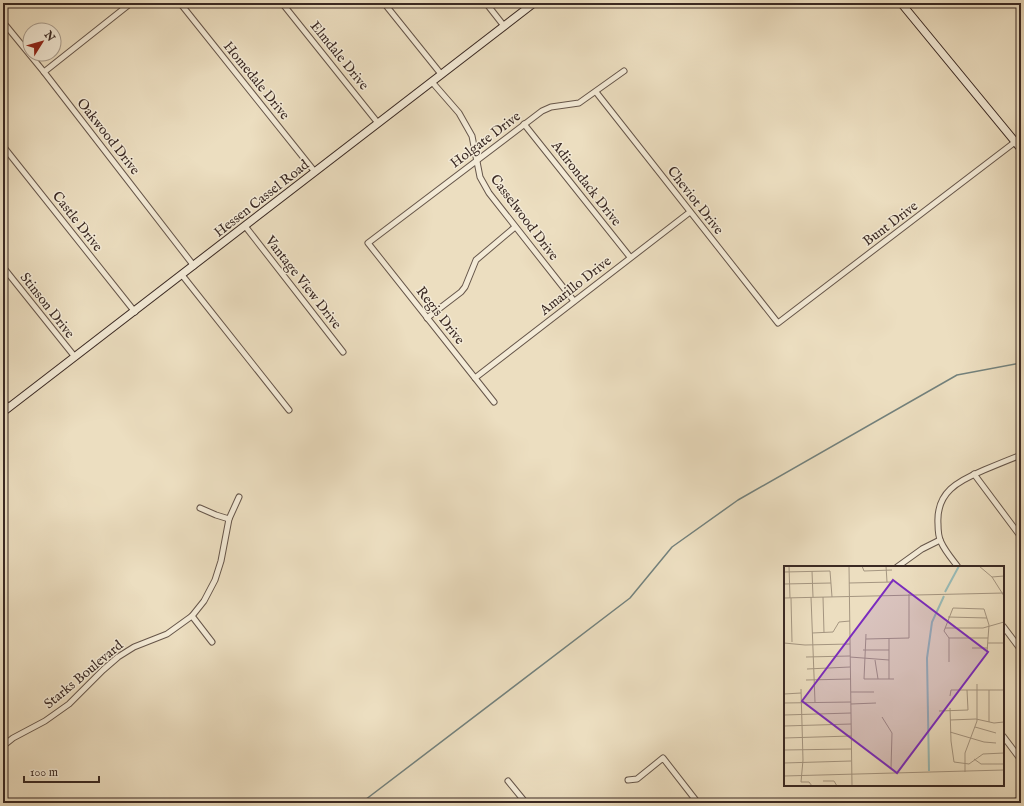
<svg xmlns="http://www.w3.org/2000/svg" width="1024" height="806" font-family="'IM FELL English',serif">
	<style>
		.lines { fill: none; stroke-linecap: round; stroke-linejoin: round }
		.stream { stroke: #73817c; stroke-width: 1.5 }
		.street-casing { stroke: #66564a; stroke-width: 7 }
		.secondary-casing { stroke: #3a2923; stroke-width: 9 }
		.street { stroke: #f3ead6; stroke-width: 5 }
		.secondary { stroke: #f3ead6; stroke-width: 7 }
		.labels { text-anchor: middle; stroke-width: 3; stroke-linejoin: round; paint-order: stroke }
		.street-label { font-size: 14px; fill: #3a2923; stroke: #f3ead6 }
		.inset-river { fill: none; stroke: #99bbb7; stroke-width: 2 }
		.inset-road { fill: none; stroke: #a59681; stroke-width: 1 }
		.view { fill: #7b2cbf; fill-opacity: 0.15; stroke: #7b2cbf; stroke-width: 2 }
		.inset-edge { fill: none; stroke: #3a2923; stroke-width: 2 }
	</style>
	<rect width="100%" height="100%" fill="#ecdec0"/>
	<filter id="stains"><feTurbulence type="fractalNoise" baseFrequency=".005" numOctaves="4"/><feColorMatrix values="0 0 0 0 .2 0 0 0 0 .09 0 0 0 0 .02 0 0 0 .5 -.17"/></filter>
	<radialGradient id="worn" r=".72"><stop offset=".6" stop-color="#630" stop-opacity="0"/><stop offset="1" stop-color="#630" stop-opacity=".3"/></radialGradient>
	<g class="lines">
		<!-- stream -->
		<polyline class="stream" points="361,803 630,598 672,547 738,500 957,375 1021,363"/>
		<!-- street casing -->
		<g class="street-casing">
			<g id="street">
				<polyline points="180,3 315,172"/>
				<polyline points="282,3 378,123"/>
				<polyline points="384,3 441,74"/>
				<polyline points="486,3 504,26"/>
				<polyline points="3,22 44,72 194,266"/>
				<polyline points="44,72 131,3"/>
				<polyline points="432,82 459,113 472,136 480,177 489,193 574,301"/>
				<polyline points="596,92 778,323 1015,142"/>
				<polyline points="524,124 630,257"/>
				<polyline points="3,146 135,312"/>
				<polyline points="245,226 343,352"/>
				<polyline points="3,267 75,357"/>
				<polyline points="182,275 289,410"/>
				<polyline points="427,318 461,292 465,287 476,260 515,227"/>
				<polyline points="475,378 690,212"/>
				<polyline points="3,400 9,408"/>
				<polyline points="494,402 368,243 542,111 551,107 579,103 624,71"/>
				<polyline points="974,474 1021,537"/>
				<polyline points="200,508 216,515 229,519"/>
				<polyline points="897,567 922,549 940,540"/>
				<path d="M958,567c-6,-8 -13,-16 -17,-25 -3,-6 -3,-12 -3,-18 -2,-32 20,-43 46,-54 12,-5 24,-10 37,-15"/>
				<polyline points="192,616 212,642"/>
				<polyline points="1003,626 1021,650"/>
				<polyline points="1003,736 1021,760"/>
				<polyline points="3,746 13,738 45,721 69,704 103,670 118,657 134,647 167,634 192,616 204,601 215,580 221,561 229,519 239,497"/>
				<polyline points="628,780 637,779 663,758 698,803"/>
				<polyline points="508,781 526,803"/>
				<polyline points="1016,801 1021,800"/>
			</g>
		</g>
		<!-- secondary casing -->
		<g class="secondary-casing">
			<g id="secondary">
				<polyline points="901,3 1021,149"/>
				<polyline points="3,412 534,3"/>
			</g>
		</g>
		<!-- street -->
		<use href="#street" class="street"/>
		<!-- secondary -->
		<use href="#secondary" class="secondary"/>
	</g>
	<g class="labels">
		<!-- street labels -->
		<g class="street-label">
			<text transform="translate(340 55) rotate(51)" y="5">Elmdale Drive</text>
			<text transform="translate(257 80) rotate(51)" y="5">Homedale Drive</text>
			<text transform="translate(109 136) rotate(52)" y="5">Oakwood Drive</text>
			<text transform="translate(485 139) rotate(-37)" y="5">Holgate Drive</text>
			<text transform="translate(587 183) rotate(52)" y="5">Adirondack Drive</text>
			<text transform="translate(261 198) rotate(-38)" y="5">Hessen Cassel Road</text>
			<text transform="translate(696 200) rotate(52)" y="5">Cheviot Drive</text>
			<text transform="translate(525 217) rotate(53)" y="5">Casselwood Drive</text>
			<text transform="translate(78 221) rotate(52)" y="5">Castle Drive</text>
			<text transform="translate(890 223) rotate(-37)" y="5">Bunt Drive</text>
			<text transform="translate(304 282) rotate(52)" y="5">Vantage View Drive</text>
			<text transform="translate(575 285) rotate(-38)" y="5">Amarillo Drive</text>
			<text transform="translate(48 305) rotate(52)" y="5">Stinson Drive</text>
			<text transform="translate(441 315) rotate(52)" y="5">Regis Drive</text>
			<text transform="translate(83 674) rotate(-40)" y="5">Starks Boulevard</text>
		</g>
	</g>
	<!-- overview -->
	<g transform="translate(784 566)">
		<rect width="220" height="220" fill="#ecdec0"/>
		<path class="inset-river" d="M161,26l14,-26M145,205l-2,-113 5,-36 12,-26"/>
		<path class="inset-road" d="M5,0l1,32M65,0l3,220M78,0l2,5 28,-1M102,0l1,16M195,0l13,11 12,19M28,5l1,26M0,6l46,-1 2,26M208,11l12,-1M65,17l44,-1M0,18l47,-1M27,31l4,105M39,31l1,36M0,32l220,-5M7,32l1,44M164,51l39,1M161,62h38l21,-6M28,67l21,-1 6,-10 11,-1M82,68l-2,45h30M105,72v41M165,72l-5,-7 9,-23 31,1 5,16 -2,27M165,72h39M82,73l43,-1v-44M0,77l21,2 45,-1M204,77h16M188,82h16M79,84h26M22,91l44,-1M66,91l39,3M91,94l3,19M165,96v-24M23,103l43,-2M22,114l45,-1M17,123l2,71 -2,22h8l3,4M205,124v32M67,126h23M0,128l17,-1M166,130l1,-6h53M0,137l67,-1M67,138l25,-1M166,142l1,33 3,21M155,145l29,-1 -1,-20M0,149l67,-2M98,151l10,16 -1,36M166,154l26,-1 18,4 10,-1M0,160l67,-2M191,161l21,6M166,166l34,10 12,1M0,172l67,-2M0,184l67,-1M190,193l7,5h23M170,196l15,2 14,-10 21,-1M0,197l67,-2M181,206v-19l12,-32v-37M0,210l220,-6M39,215h11l3,5M106,220h19"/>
		<path class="view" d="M109,14l95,72 -91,121 -95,-72z"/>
		<rect width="220" height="220" class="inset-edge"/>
	</g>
	<!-- margin -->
	<rect width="1024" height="806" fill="none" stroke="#ecdec0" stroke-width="16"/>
	<rect x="4" y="4" width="1016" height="798" fill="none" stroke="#3a2923" stroke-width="2"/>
	<rect x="8" y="8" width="1008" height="790" fill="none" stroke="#3a2923"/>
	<!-- north arrow -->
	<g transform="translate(42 42) rotate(53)"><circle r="19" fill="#f3ead6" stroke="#a99d8e"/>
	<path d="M0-3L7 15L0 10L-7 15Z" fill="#8f2418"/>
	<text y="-6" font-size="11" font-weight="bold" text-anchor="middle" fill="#3a2923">N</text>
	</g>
	<!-- scale -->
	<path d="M24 776v6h75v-6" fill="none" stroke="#3a2923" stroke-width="2"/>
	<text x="30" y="776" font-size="12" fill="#3a2923" stroke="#f3ead6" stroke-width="3" paint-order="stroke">100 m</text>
	<rect width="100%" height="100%" filter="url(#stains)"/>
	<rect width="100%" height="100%" fill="url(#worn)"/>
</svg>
